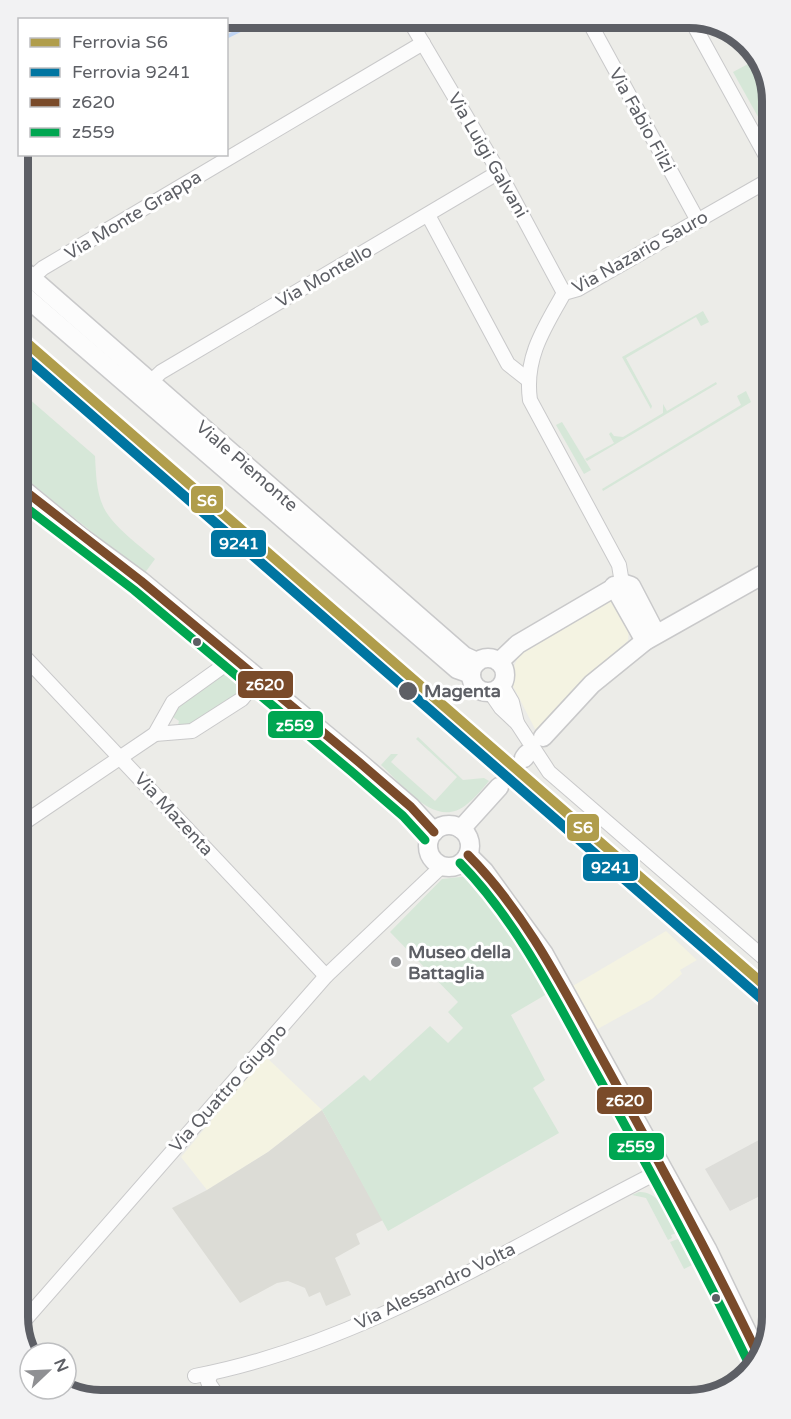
<svg xmlns="http://www.w3.org/2000/svg" width="791" height="1419" font-family="'Varela Round',sans-serif">
	<style>
		.commercial { fill: #f4f3e2 }
		.industrial { fill: #ddddd9 }
		.education { fill: #dcdcd6 }
		.green { fill: #d6e7d8 }
		.lines { fill: none; stroke-linecap: round; stroke-linejoin: round }
		.stream { stroke: #bfd4f3; stroke-width: 4 }
		.tertiary-tunnel { stroke: #c8c9c7; stroke-width: 18; stroke-dasharray: 18 9; stroke-linecap: butt }
		.minor-casing { stroke: #c9c9ca; stroke-width: 16 }
		.tertiary-casing { stroke: #c9c9ca; stroke-width: 21 }
		.minor { stroke: #fcfcfc; stroke-width: 14 }
		.tertiary { stroke: #fcfcfc; stroke-width: 18 }
		.bus-1-casing { stroke: #fff; stroke-width: 14 }
		.bus-2-casing { stroke: #fff; stroke-width: 14 }
		.bus-1 { stroke: #7a4b2a; stroke-width: 9 }
		.bus-2 { stroke: #00a651; stroke-width: 9 }
		.rail-1-casing { stroke: #fff; stroke-width: 15 }
		.rail-2-casing { stroke: #fff; stroke-width: 15 }
		.rail-1 { stroke: #b09d4b; stroke-width: 10 }
		.rail-2 { stroke: #0075a1; stroke-width: 10 }
		.bus-dot { fill: #5d5f65; stroke: #fff; stroke-width: 2 }
		.poi-dot { fill: #8f9093; stroke: #fff; stroke-width: 2 }
		.labels { text-anchor: middle; stroke-width: 6; stroke-linejoin: round; paint-order: stroke }
		.street-label { font-size: 18px; fill: #5d5f65; stroke: #fff }
		.stop-label { font-size: 18px; font-weight: bold; fill: #5d5f65; stroke: #fff; text-anchor: start }
		.poi-label { font-size: 18px; font-weight: bold; fill: #5d5f65; stroke: #fff; text-anchor: start }
		.rim { fill: none; stroke: #5d5f65; stroke-width: 8 }
		.line-badge { stroke: #fff; stroke-width: 2 }
		.badge-label { font-size: 16px; text-anchor: middle; font-weight: bold; fill: #fff }
	</style>
	<rect width="100%" height="100%" fill="#ecece8"/>
	<!-- commercial -->
	<g class="commercial">
		<polygon points="610,600 617,605 629,628 628,641 587,676 536,731 513,686 511,674 517,659 524,649"/>
		<polygon points="666,931 697,960 680,970 682,974 652,999 594,1031 571,987"/>
		<polygon points="265,1056 322,1110 268,1152 207,1190 181,1157"/>
	</g>
	<!-- industrial -->
	<polygon class="industrial" points="772,1133 772,1190 730,1211 705,1169"/>
	<!-- education -->
	<polygon class="education" points="322,1110 383,1220 356,1234 360,1244 335,1258 351,1295 326,1306 320,1292 309,1297 305,1288 288,1281 277,1283 240,1303 172,1208 207,1190 268,1152"/>
	<!-- green -->
	<g class="green">
		<polygon points="750,63 767,93 767,133 733,72"/>
		<polygon points="703,311 709,322 701,326 696,317 626,358 652,406 651,409 622,357"/>
		<polygon points="716,382 717,384 587,461 585,459 614,443 609,434 611,432 614,436 623,437 663,413 663,404 667,411"/>
		<path d="M20,391l75,65c1,16 1,35 8,50 8,19 37,40 52,53l-11,15 -124,-100z"/>
		<polygon points="746,391 751,402 603,491 602,489 741,405 737,396"/>
		<polygon points="562,422 591,470 584,474 556,425"/>
		<polygon points="224,675 235,679 239,688 237,695 190,726 178,725 179,721 173,717 175,708"/>
		<path d="M418,737l45,43 21,-2 5,3c-7,8 -14,17 -23,24 -31,25 -64,-21 -85,-40l10,-11h7l-7,8 44,39 22,-24 -41,-38z"/>
		<polygon points="469,876 508,919 552,991 511,1015 545,1080 533,1088 559,1133 388,1231 322,1110 364,1075 370,1081 430,1026 448,1043 463,1028 448,1012 458,1002 390,932 442,879"/>
		<path d="M639,1192c17,-1 27,17 35,30l-3,2 5,9 -5,2 1,3 -4,2 -22,-42 -14,-3z"/>
		<polygon points="683,1237 696,1263 684,1269 670,1242"/>
	</g>
	<g class="lines">
		<!-- stream -->
		<g class="stream">
			<polyline points="226,37 265,18"/>
			<polyline points="18,143 20,143"/>
		</g>
		<!-- tertiary-tunnel -->
		<polyline class="tertiary-tunnel" points="499,787 524,758"/>
		<!-- minor casing -->
		<g class="minor-casing">
			<g id="minor">
				<polyline points="408,18 499,172 564,293"/>
				<polyline points="587,18 698,221"/>
				<polyline points="690,18 767,158"/>
				<polyline points="226,23 236,18"/>
				<polyline points="18,131 20,130"/>
				<polyline points="428,215 508,364 527,379"/>
				<polyline points="25,284 43,268 423,43"/>
				<polyline points="145,387 161,372 499,172"/>
				<path d="M622,583l-3,-18 -89,-165c-6,-42 14,-72 34,-107l14,-4 189,-108"/>
				<polyline points="21,653 326,976"/>
				<polyline points="502,685 512,702 517,723"/>
				<polyline points="490,692 501,708 517,723 549,772 771,964"/>
				<polyline points="155,734 192,731 242,699 258,679"/>
				<polyline points="22,824 155,734 173,702 233,659"/>
				<polyline points="24,1321 326,976 442,866"/>
				<polyline points="211,1373 208,1382 220,1400"/>
				<path d="M195,1376c169,-32 317,-131 469,-207"/>
			</g>
		</g>
		<!-- tertiary casing -->
		<g class="tertiary-casing">
			<g id="tertiary">
				<polyline points="19,267 464,656 477,662"/>
				<polyline points="19,291 457,669 471,674"/>
				<polyline points="20,487 81,537 141,581 360,763 411,807 434,832"/>
				<polyline points="614,586 645,641"/>
				<circle cx="488" cy="675" r="17"/>
				<polyline points="499,662 518,644 622,583 631,586 656,634"/>
				<polyline points="543,737 592,684 645,641 769,571"/>
				<polyline points="524,758 527,754"/>
				<circle cx="449" cy="846" r="21"/>
				<polyline points="461,829 499,787"/>
				<polyline points="468,855 484,871 544,954 707,1249 760,1359"/>
			</g>
		</g>
		<!-- minor -->
		<use href="#minor" class="minor"/>
		<!-- tertiary -->
		<use href="#tertiary" class="tertiary"/>
		<!-- bus-1 casing -->
		<g class="bus-1-casing">
			<g id="bus-1">
				<polyline points="20,487 141,581 360,763 411,807 434,832"/>
				<path d="M468,855c59,59 97,137 137,209 54,98 107,195 155,295"/>
			</g>
		</g>
		<!-- bus-2 casing -->
		<g class="bus-2-casing">
			<g id="bus-2">
				<polyline points="20,503 134,590 352,772 403,816 425,840"/>
				<path d="M460,863c57,58 95,135 134,206 54,98 107,195 155,295"/>
			</g>
		</g>
		<!-- bus-1 -->
		<use href="#bus-1" class="bus-1"/>
		<!-- bus-2 -->
		<use href="#bus-2" class="bus-2"/>
		<!-- rail-1 casing -->
		<g class="rail-1-casing">
			<polyline id="rail-1" points="19,336 771,991"/>
		</g>
		<!-- rail-2 casing -->
		<g class="rail-2-casing">
			<polyline id="rail-2" points="19,352 763,1000"/>
		</g>
		<!-- rail-1 -->
		<use href="#rail-1" class="rail-1"/>
		<!-- rail-2 -->
		<use href="#rail-2" class="rail-2"/>
	</g>
	<!-- markers -->
	<g class="bus-dot">
		<circle cx="197" cy="642" r="5"/>
		<circle cx="408" cy="691" r="10"/>
		<circle cx="716" cy="1298" r="5"/>
	</g>
	<circle class="poi-dot" cx="396" cy="962" r="6"/>
	<g class="labels">
		<!-- street labels -->
		<g class="street-label">
			<text transform="translate(642 120) rotate(61)" y="6">Via Fabio Filzi</text>
			<text transform="translate(488 155) rotate(60)" y="6">Via Luigi Galvani</text>
			<text transform="translate(133 215) rotate(-31)" y="6">Via Monte Grappa</text>
			<text transform="translate(640 252) rotate(-29)" y="6">Via Nazario Sauro</text>
			<text transform="translate(324 276) rotate(-30)" y="6">Via Montello</text>
			<text transform="translate(247 466) rotate(41)" y="6">Viale Piemonte</text>
			<text transform="translate(174 814) rotate(47)" y="6">Via Mazenta</text>
			<text transform="translate(228 1088) rotate(-48)" y="6">Via Quattro Giugno</text>
			<text transform="translate(435 1286) rotate(-26)" y="6">Via Alessandro Volta</text>
		</g>
		<!-- stop labels -->
		<g class="stop-label">
			<text x="424" y="697">Magenta</text>
		</g>
		<!-- poi labels -->
		<g class="poi-label">
			<text x="408" y="958">Museo della<tspan x="408" dy="21">Battaglia</tspan></text>
		</g>
	</g>
	<!-- crop -->
	<path d="M0 0H791V1419H0ZM101 28H689A73 73 0 0 1 762 101V1317A73 73 0 0 1 689 1390H101A73 73 0 0 1 28 1317V101A73 73 0 0 1 101 28Z" fill="#f2f2f3" fill-rule="evenodd"/>
	<path class="rim" d="M101 28H689A73 73 0 0 1 762 101V1317A73 73 0 0 1 689 1390H101A73 73 0 0 1 28 1317V101A73 73 0 0 1 101 28Z"/>
	<g class="line-badge">
		<rect x="190" y="485" width="34" height="29" rx="6" fill="#b09d4b"/>
		<rect x="210" y="529" width="57" height="29" rx="6" fill="#0075a1"/>
		<rect x="237" y="670" width="57" height="29" rx="6" fill="#7a4b2a"/>
		<rect x="267" y="710" width="57" height="29" rx="6" fill="#00a651"/>
		<rect x="566" y="813" width="34" height="29" rx="6" fill="#b09d4b"/>
		<rect x="582" y="853" width="57" height="29" rx="6" fill="#0075a1"/>
		<rect x="596" y="1086" width="57" height="29" rx="6" fill="#7a4b2a"/>
		<rect x="608" y="1132" width="57" height="29" rx="6" fill="#00a651"/>
	</g>
	<g class="badge-label">
		<text x="207" y="506">S6</text>
		<text x="239" y="549">9241</text>
		<text x="265" y="690">z620</text>
		<text x="295" y="731">z559</text>
		<text x="583" y="833">S6</text>
		<text x="611" y="873">9241</text>
		<text x="625" y="1106">z620</text>
		<text x="636" y="1152">z559</text>
	</g>
	<!-- legend -->
	<rect x="18" y="18" width="210" height="138" fill="#ffffff" stroke="#bebfc1" stroke-width="1.5"/>
	<rect x="30" y="38" width="30" height="9" fill="#b09d4b" stroke="#bebfc1" stroke-width="1.5"/>
	<text x="72" y="48" font-size="18" fill="#5d5f65">Ferrovia S6</text>
	<rect x="30" y="68" width="30" height="9" fill="#0075a1" stroke="#bebfc1" stroke-width="1.5"/>
	<text x="72" y="78" font-size="18" fill="#5d5f65">Ferrovia 9241</text>
	<rect x="30" y="98" width="30" height="9" fill="#7a4b2a" stroke="#bebfc1" stroke-width="1.5"/>
	<text x="72" y="108" font-size="18" fill="#5d5f65">z620</text>
	<rect x="30" y="128" width="30" height="9" fill="#00a651" stroke="#bebfc1" stroke-width="1.5"/>
	<text x="72" y="138" font-size="18" fill="#5d5f65">z559</text>
	<!-- north arrow -->
	<g transform="translate(48 1371) rotate(67)"><circle r="28" fill="#ffffff" stroke="#bebfc1" stroke-width="1.5"/>
	<path d="M0-4.5L10 22L0 15L-10 22Z" fill="#8f9093"/>
	<text y="-9" font-size="16" font-weight="bold" text-anchor="middle" fill="#5d5f65">N</text>
	</g>
</svg>
